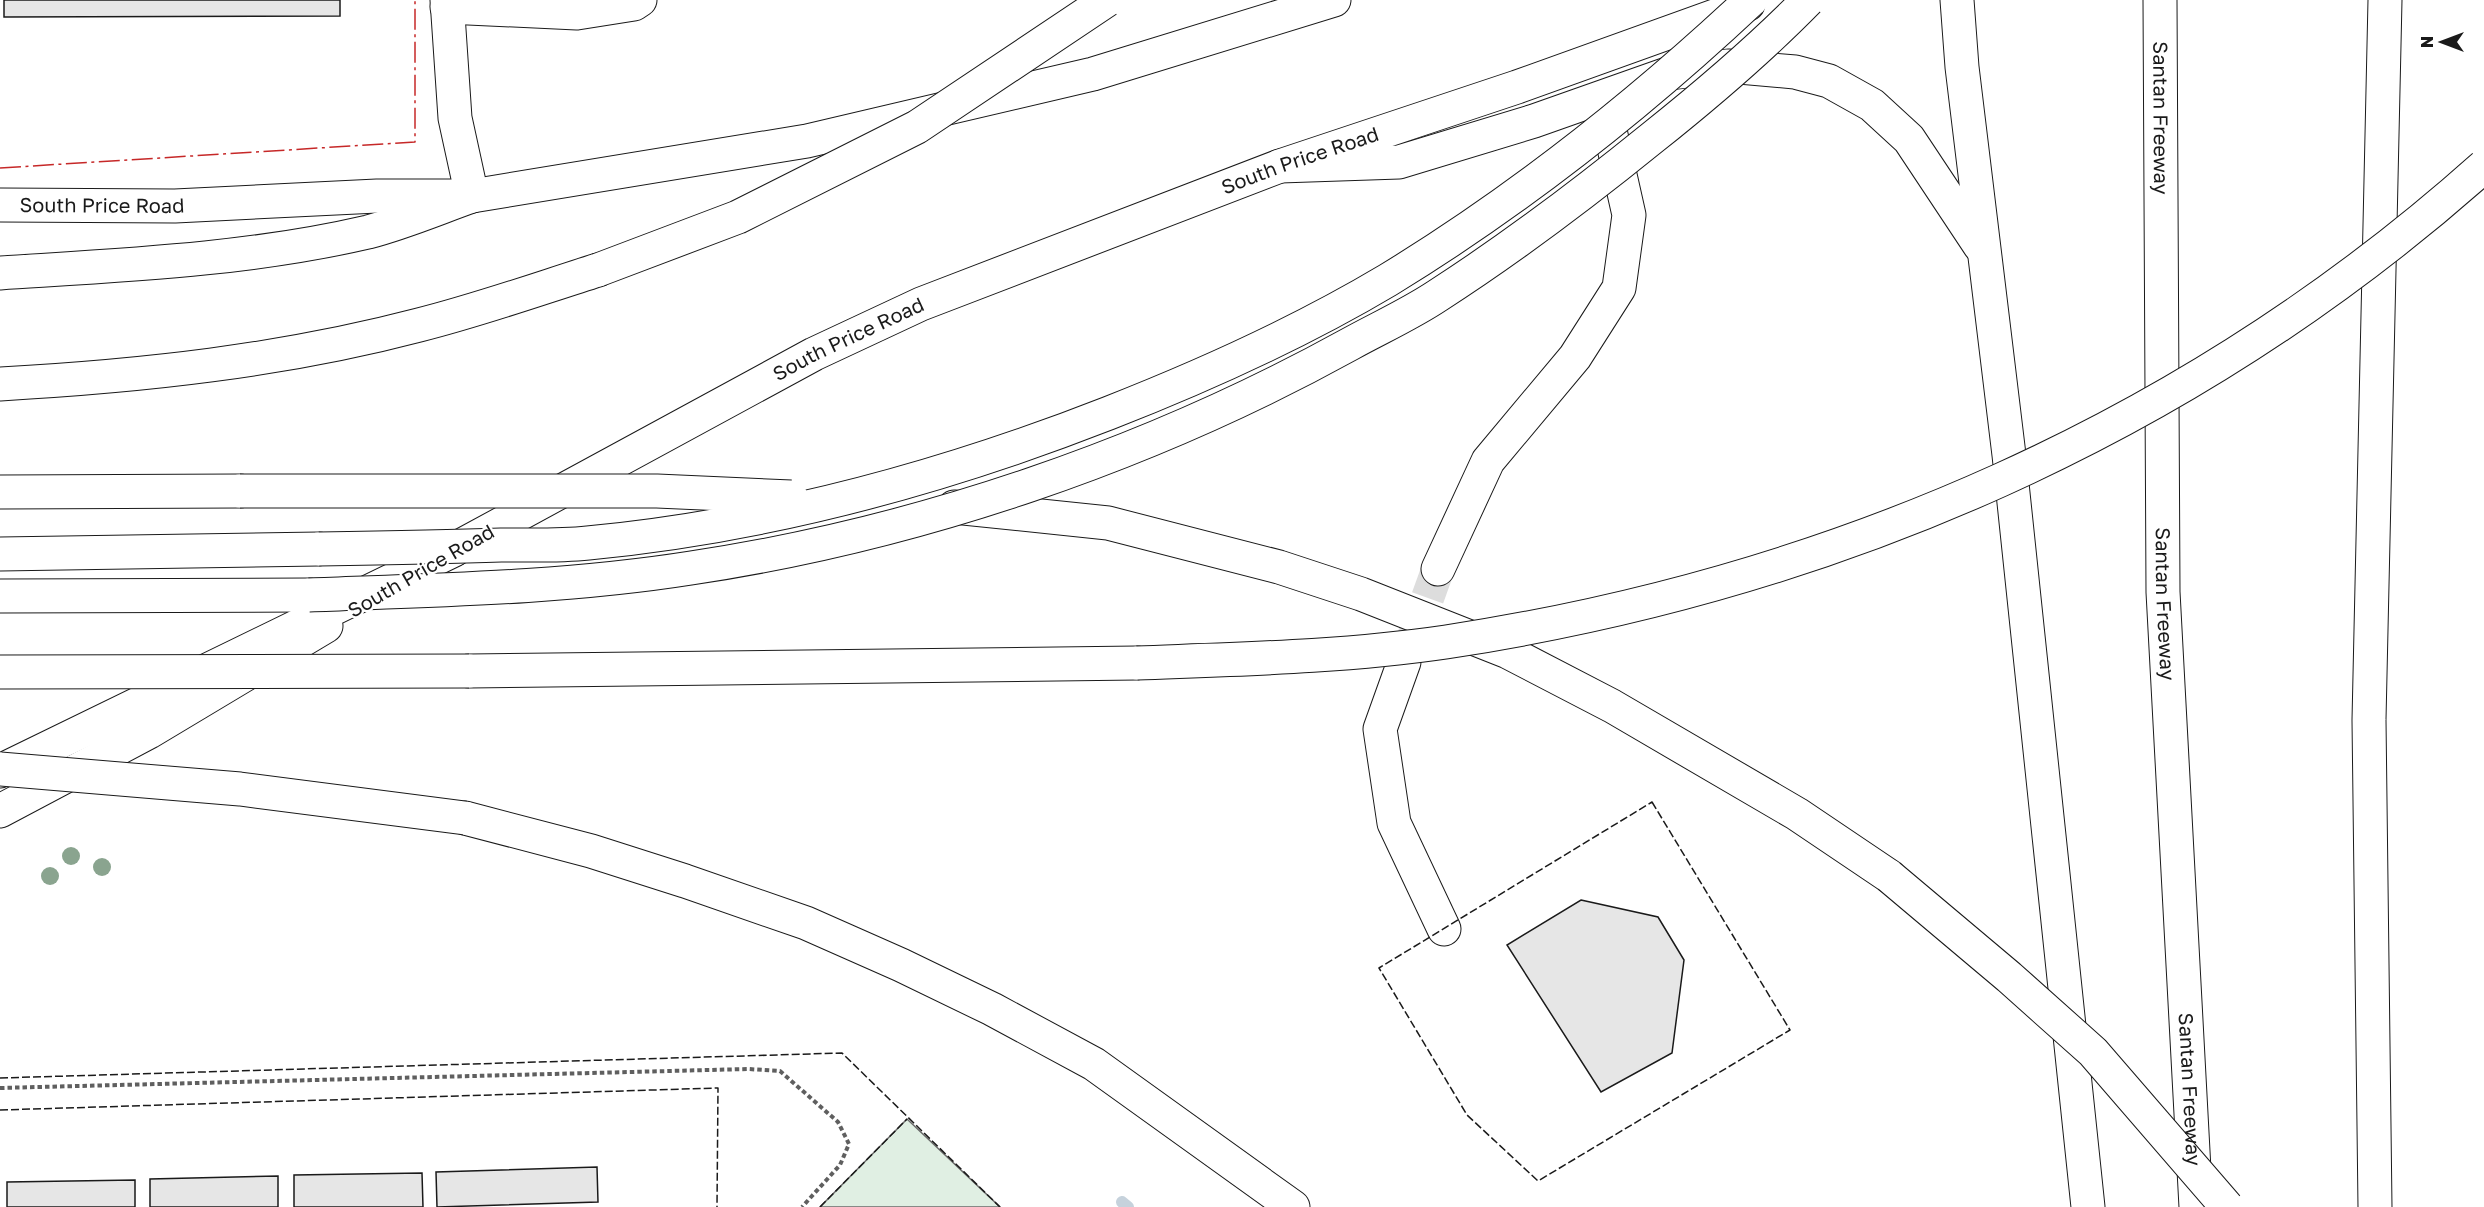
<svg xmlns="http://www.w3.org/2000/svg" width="2484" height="1207" font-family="'Golos Text',sans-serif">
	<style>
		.green { fill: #e0efe3; stroke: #6a6a6a; stroke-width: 1.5 }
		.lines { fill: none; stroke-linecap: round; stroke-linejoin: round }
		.stream { stroke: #c6d2dc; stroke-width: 12 }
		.building { fill: #e6e6e6; stroke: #1a1a1a; stroke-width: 1.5 }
		.minor-tunnel { stroke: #ddd; stroke-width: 33; stroke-dasharray: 33 16; stroke-linecap: butt }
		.minor-casing { stroke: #1a1a1a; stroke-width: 35 }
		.major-casing { stroke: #1a1a1a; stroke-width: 35 }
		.highway-casing { stroke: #1a1a1a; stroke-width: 35 }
		.path { stroke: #5f5f5f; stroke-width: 4; stroke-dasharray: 4.5 3; stroke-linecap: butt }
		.minor { stroke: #fff; stroke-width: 33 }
		.major { stroke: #fff; stroke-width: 33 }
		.highway { stroke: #fff; stroke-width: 33 }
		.highway-bridge-casing { stroke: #1a1a1a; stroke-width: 35; stroke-linecap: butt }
		.highway-bridge { stroke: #fff; stroke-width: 33 }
		.fence { stroke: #1a1a1a; stroke-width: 1.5; stroke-dasharray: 8 3; stroke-linecap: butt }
		.power { stroke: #c62828; stroke-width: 1.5; stroke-dasharray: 21 4.5 3 4.5; stroke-linecap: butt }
		.tree { fill: #8aa48f }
		.labels { text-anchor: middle; stroke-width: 4.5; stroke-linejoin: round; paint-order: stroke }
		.street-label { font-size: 20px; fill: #1a1a1a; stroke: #fff }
	</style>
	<rect width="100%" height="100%" fill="#fff"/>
	<!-- green -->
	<polygon class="green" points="907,1119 1000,1207 820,1207"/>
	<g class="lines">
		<!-- stream -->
		<polyline class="stream" points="1122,1202 1128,1207"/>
	</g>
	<!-- building -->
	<g class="building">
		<polygon points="4,0 340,0 340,16 4,17"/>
		<polygon points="1581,900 1658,917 1684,960 1672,1053 1601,1092 1507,945"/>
		<polygon points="597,1167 598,1202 437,1207 436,1172"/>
		<polygon points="422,1173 423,1207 294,1207 294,1175"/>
		<polygon points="278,1176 278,1207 150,1207 150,1179"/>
		<polygon points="135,1180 135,1207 7,1207 7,1182"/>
	</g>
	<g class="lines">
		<!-- minor-tunnel -->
		<polyline class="minor-tunnel" points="1411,644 1438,569"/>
		<!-- minor casing -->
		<g class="minor-casing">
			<g id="minor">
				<polyline points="447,0 455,118 472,196"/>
				<polyline points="447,7 577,13 634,4 640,0"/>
				<polyline points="1438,569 1488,461 1575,357 1619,288 1629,215 1603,99"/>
				<polyline points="1404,662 1380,729 1394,823 1444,929"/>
			</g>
		</g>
		<!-- major casing -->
		<g class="major-casing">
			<g id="major">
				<path id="s1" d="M0,205l175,1 202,-10h95l335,-55 286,-67 241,-74"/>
				<path id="s2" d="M455,549l359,-195 107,-50 359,-138 237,-79 231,-83"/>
				<polyline points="0,811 149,732 326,626"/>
			</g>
		</g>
		<!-- highway casing -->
		<g class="highway-casing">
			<g id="highway">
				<polyline points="1957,0 1962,67 2009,455 2088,1207"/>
				<path id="s3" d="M2160,0l3,592 33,615"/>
				<polyline points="1280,166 1399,162 1534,121 1670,73 1728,66 1795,72 1829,81 1872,105 1909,139 1980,246"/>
				<path d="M0,273c124,-8 247,-13 368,-41 35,-9 70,-24 104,-36"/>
				<path d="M0,384c141,-8 282,-23 419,-59 60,-15 119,-36 179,-55"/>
				<polyline points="0,492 240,491"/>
				<polyline points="954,507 1108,523 1279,567 1361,594 1508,652 1612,706 1797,814 1889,876"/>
				<polyline points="0,554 319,549"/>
				<polyline points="0,596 309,595"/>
				<polyline points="469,671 1137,663"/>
				<polyline points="0,771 454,550"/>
				<polyline points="465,818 591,851 685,881 806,923 901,965 992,1009 1094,1064 1293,1207"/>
				<polyline points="2375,1207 2369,720 2385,0"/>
			</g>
		</g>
		<!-- path -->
		<polyline class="path" points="0,1088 748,1069 780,1071 838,1122 849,1144 840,1165 802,1207"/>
		<!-- minor -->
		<use href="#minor" class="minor"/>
		<!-- major -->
		<use href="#major" class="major"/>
		<!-- highway -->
		<use href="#highway" class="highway"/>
		<!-- highway-bridge casing -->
		<g class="highway-bridge-casing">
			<g id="highway-bridge">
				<polyline points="598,270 738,217 917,127 1107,0"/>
				<polyline points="240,491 657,491 791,497"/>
				<path d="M319,549c61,-1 122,-2 182,-4 29,0 59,1 87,-2 179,-17 355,-65 521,-130 97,-38 190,-80 279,-133 131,-80 251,-175 363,-280"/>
				<path d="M309,595c128,-5 255,-7 382,-27 227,-34 458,-113 659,-224 29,-16 60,-30 87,-48 76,-49 146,-102 215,-158 54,-43 108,-89 156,-138"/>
				<path d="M1137,663c103,-4 207,-6 309,-21 387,-59 745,-214 1038,-476"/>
				<polyline points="0,672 469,671"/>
				<polyline points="0,769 240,789 465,818"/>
				<polyline points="1889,876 2009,977 2093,1052 2227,1207"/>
			</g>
		</g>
		<!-- highway-bridge -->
		<use href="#highway-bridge" class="highway-bridge"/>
		<!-- fence -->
		<g class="fence">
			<polygon points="1652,802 1790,1030 1538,1181 1467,1115 1379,968"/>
			<polyline points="0,1078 842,1053 1000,1207"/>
			<polyline points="0,1110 718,1088 717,1207"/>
			<polyline points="820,1207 907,1119"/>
		</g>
		<!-- power -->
		<polyline class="power" points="0,168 415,142 415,0"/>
	</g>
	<!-- trees -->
	<g class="tree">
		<circle cx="71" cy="856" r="9"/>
		<circle cx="102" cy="867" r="9"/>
		<circle cx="50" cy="876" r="9"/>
	</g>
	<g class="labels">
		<!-- street labels -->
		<g class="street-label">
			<text dy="7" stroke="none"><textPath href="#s3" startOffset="118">Santan Freeway</textPath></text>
			<text dy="7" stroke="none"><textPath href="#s2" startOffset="932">South Price Road</textPath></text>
			<text dy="7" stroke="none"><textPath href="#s1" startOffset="102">South Price Road</textPath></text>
			<text dy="7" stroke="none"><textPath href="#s2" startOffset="446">South Price Road</textPath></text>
			<text transform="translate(421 571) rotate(-30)" y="7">South Price Road</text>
			<text dy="7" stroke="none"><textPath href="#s3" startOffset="604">Santan Freeway</textPath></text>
			<text dy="7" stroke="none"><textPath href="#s3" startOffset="1090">Santan Freeway</textPath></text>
		</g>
	</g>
	<!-- north arrow -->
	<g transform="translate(2442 42) rotate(270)" stroke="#ffffff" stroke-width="4.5" paint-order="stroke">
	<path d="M0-4.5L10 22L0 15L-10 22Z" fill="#1a1a1a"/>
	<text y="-9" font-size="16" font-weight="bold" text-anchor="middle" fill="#1a1a1a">N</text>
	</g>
</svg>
